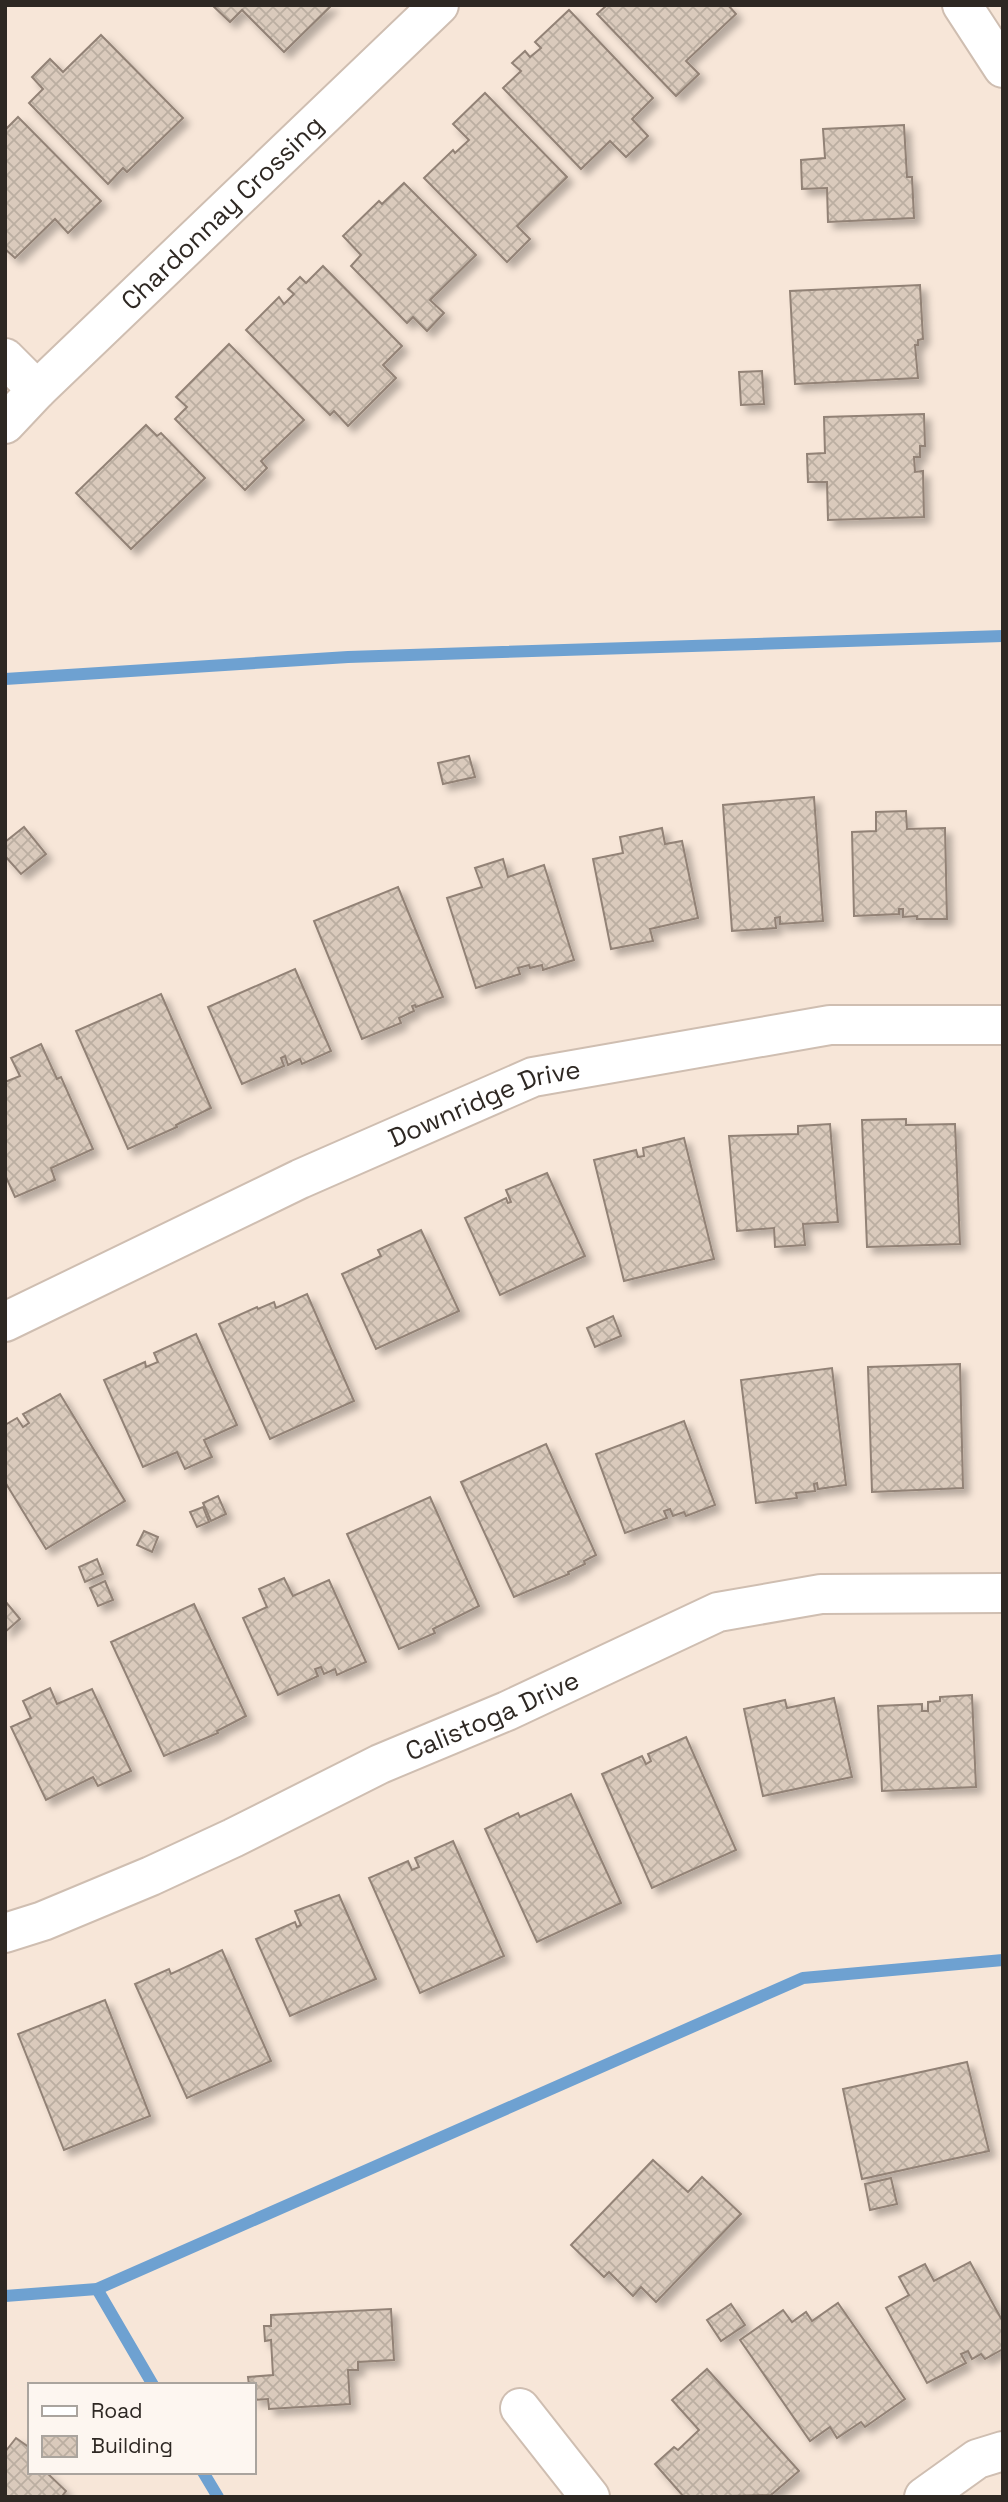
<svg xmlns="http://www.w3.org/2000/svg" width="1008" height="2502" font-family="'Space Grotesk',sans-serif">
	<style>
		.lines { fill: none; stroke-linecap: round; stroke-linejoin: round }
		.stream { stroke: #6ea1d1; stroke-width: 12 }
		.building { fill: url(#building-cross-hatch); stroke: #928276; stroke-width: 2; filter: url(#shadow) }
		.street-casing { stroke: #cfbeb1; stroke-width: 42 }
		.street { stroke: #fff; stroke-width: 38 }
		.labels { text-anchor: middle; stroke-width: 5; stroke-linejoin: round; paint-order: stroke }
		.street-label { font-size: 26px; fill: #2e2823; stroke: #fdf6f0 }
	</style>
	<defs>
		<pattern id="building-cross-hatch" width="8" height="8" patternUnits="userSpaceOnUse" patternTransform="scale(1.75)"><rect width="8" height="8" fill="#dacabc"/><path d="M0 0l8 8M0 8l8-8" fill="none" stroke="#bbaea1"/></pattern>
		<filter id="shadow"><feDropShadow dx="6" dy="6" stdDeviation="3.5" flood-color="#0004"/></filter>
	</defs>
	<rect width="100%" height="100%" fill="#f7e6d8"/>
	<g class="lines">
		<!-- stream -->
		<g class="stream">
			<polyline points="5,679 348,657 1003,636"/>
			<polyline points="97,2289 153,2385"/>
			<polyline points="5,2296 97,2289 803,1978 1003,1960"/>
			<polyline points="203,2472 218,2497"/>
		</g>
	</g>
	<!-- building -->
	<g class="building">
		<polygon points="212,5 332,5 284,52 242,10 230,22"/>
		<polygon points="607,5 728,5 736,14 686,61 699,74 676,96 597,14"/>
		<polygon points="569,10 653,98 632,119 648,136 626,157 610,141 581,169 503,88 521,71 512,63 525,51 530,57 541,48 535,42"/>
		<polygon points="101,35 183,118 127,172 123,168 108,184 29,103 43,89 32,77 50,59 63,72"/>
		<polygon points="485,93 567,177 517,226 530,239 507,262 424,178 453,150 455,153 469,140 453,124"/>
		<polygon points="18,117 101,201 68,233 55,219 15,258 5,249 5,130"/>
		<polygon points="904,125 907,177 912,177 914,218 828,222 827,188 802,189 801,160 825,158 823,129"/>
		<polygon points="404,183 476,255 430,300 444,313 427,331 413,317 407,323 351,266 361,255 343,236 379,201 382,204"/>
		<polygon points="323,266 402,346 383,365 396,378 348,426 334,411 330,415 246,330 279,297 284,304 294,294 288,289 300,277 306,283"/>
		<polygon points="920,285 923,339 918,340 918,345 915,345 918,378 795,384 790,291"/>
		<polygon points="229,344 304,420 261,461 267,468 245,490 175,419 187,407 176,397"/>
		<polygon points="762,371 764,404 741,405 739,372"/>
		<polygon points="924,414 925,446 920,446 920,457 914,457 915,472 923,471 924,517 828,520 827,482 808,482 807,454 825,453 824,417"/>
		<polygon points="146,425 157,436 161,433 205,478 131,549 76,493"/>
		<polygon points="469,756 475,777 443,784 438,763"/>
		<polygon points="814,797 823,921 780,924 780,917 775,918 776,928 732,931 723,805"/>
		<polygon points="906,811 907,829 945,828 947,919 917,919 917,916 903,917 903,909 899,909 899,914 854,916 852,832 876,831 876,812"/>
		<polygon points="24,827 46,854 21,874 5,856 5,842"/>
		<polygon points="662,828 665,844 682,841 698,918 650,929 653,941 611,949 593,859 623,853 620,837"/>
		<polygon points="503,859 508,877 544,865 574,960 543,970 542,965 530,968 529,965 518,968 520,974 476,988 447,898 482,887 475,868"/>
		<polygon points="398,887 443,997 416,1007 415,1005 412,1006 414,1011 399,1018 401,1023 362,1039 314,921"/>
		<polygon points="295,969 331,1051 302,1064 300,1059 288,1065 285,1056 281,1058 284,1066 242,1084 208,1007"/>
		<polygon points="161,994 211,1108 176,1125 177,1127 128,1149 76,1031"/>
		<polygon points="41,1044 57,1079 61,1077 93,1149 51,1168 55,1180 15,1197 5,1175 5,1082 20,1076 11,1058"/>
		<polygon points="906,1119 906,1125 955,1124 960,1244 867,1247 862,1120"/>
		<polygon points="830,1124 838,1222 803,1224 805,1245 775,1247 774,1228 737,1231 729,1136 798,1134 798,1126"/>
		<polygon points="684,1138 714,1259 624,1281 594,1160 636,1150 638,1157 644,1156 643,1148"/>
		<polygon points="547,1173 585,1256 500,1295 465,1218 506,1198 508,1203 511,1202 506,1190"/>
		<polygon points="421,1230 459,1311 376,1349 342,1274 381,1256 378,1250"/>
		<polygon points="307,1294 354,1401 270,1439 219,1324 257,1307 258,1309 274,1302 276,1308"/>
		<polygon points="613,1316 621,1336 595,1347 587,1328"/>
		<polygon points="196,1334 237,1425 204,1440 212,1457 185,1469 177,1452 143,1467 104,1380 145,1362 146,1367 158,1362 154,1353"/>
		<polygon points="960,1364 963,1488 872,1492 868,1367"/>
		<polygon points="832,1368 846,1485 818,1489 817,1483 814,1484 815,1491 796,1493 797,1498 756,1503 741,1380"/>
		<polygon points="60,1394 125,1501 46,1549 5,1482 5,1425 17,1418 23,1427 29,1423 23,1414"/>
		<polygon points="684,1421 715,1505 686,1516 684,1512 673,1516 670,1509 664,1511 667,1518 625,1533 596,1454"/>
		<polygon points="546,1444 596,1555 584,1561 585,1564 568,1572 569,1574 514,1597 461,1482"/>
		<polygon points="218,1496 226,1514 211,1521 203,1503"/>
		<polygon points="430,1497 479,1606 433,1629 435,1633 399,1649 347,1534"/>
		<polygon points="203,1507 209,1522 197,1527 190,1512"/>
		<polygon points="144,1531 158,1537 152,1552 137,1545"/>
		<polygon points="97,1559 103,1574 85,1582 79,1567"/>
		<polygon points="284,1578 293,1596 329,1580 366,1662 337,1675 335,1669 324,1674 321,1667 315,1669 318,1676 278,1695 243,1618 267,1607 259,1589"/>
		<polygon points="105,1581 113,1600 98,1606 90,1588"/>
		<polygon points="5,1601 20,1619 5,1632"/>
		<polygon points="194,1604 246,1716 217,1731 218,1733 164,1756 111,1642"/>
		<polygon points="50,1688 57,1704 92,1689 131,1771 98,1786 93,1777 46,1800 11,1727 31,1718 23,1701"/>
		<polygon points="972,1695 976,1787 882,1791 878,1706 922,1704 922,1711 928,1711 928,1702 940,1701 940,1697"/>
		<polygon points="834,1698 852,1777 763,1796 744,1709 785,1700 787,1708"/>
		<polygon points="686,1737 736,1850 652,1888 602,1774 642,1756 646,1764 651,1761 648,1754"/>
		<polygon points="571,1794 621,1903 537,1942 485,1829 518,1813 520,1817"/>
		<polygon points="453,1841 504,1956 420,1993 369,1878 408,1861 412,1870 419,1867 415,1858"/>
		<polygon points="339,1895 376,1979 290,2016 256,1939 295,1922 297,1927 301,1925 295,1911"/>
		<polygon points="222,1950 271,2061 187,2098 135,1984 169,1969 171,1974"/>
		<polygon points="105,2000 150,2116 64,2150 18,2034"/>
		<polygon points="967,2062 989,2151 862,2179 843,2089"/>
		<polygon points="653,2160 688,2192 702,2177 741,2214 656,2302 641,2287 633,2296 609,2272 604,2277 571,2245"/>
		<polygon points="891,2178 897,2204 870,2210 865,2184"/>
		<polygon points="970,2262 1003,2322 1003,2349 985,2359 981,2354 972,2359 968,2351 961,2354 966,2363 927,2383 886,2308 909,2295 899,2277 925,2264 934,2281"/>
		<polygon points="838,2303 905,2399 865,2427 861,2422 837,2438 830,2427 810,2441 740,2340 783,2310 792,2322 806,2312 812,2321"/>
		<polygon points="731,2304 745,2325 721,2341 707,2320"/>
		<polygon points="391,2309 394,2360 358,2362 358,2370 348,2370 350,2404 269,2409 268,2399 254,2400 254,2385 249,2385 248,2377 273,2375 271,2340 265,2341 264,2326 271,2326 271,2315"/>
		<polygon points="707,2369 799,2471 771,2495 684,2497 655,2464 674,2447 678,2450 699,2430 672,2400"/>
		<polygon points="16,2438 30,2448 30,2472 46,2472 66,2491 63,2495 65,2497 5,2497 5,2452"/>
	</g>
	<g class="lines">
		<!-- street casing -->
		<g class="street-casing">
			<g id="street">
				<polyline points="962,5 1003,68"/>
				<polyline points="5,358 37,390"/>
				<path id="s1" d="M5,424l32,-34 402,-385"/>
				<path id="s2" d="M5,1322l295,-143 233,-102 297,-52h173"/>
				<path id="s3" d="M5,1933l38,-12 108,-45 82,-38 147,-74 127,-53 211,-99 103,-18 182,-1"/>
				<polyline points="520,2408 590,2497"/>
				<polyline points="924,2497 977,2459 1003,2451"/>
			</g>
		</g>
		<!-- street -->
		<use href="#street" class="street"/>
	</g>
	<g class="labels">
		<!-- street labels -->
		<g class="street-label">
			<text dy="9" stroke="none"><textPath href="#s1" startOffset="303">Chardonnay Crossing</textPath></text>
			<text dy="9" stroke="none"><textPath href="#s2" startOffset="528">Downridge Drive</textPath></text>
			<text dy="9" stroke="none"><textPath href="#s3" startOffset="534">Calistoga Drive</textPath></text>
		</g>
	</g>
	<!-- border -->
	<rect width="1008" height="2502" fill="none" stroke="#2e2823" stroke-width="14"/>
	<!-- legend -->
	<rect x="28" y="2383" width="228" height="91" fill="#fdf6f0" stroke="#aaa49e" stroke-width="2"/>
	<rect x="42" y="2406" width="35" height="10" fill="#ffffff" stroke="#aaa49e" stroke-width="2"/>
	<text x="91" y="2418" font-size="21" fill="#2e2823">Road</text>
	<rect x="42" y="2436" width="35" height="21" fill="url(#building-cross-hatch)" stroke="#aaa49e" stroke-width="2"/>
	<text x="91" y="2453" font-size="21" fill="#2e2823">Building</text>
</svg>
